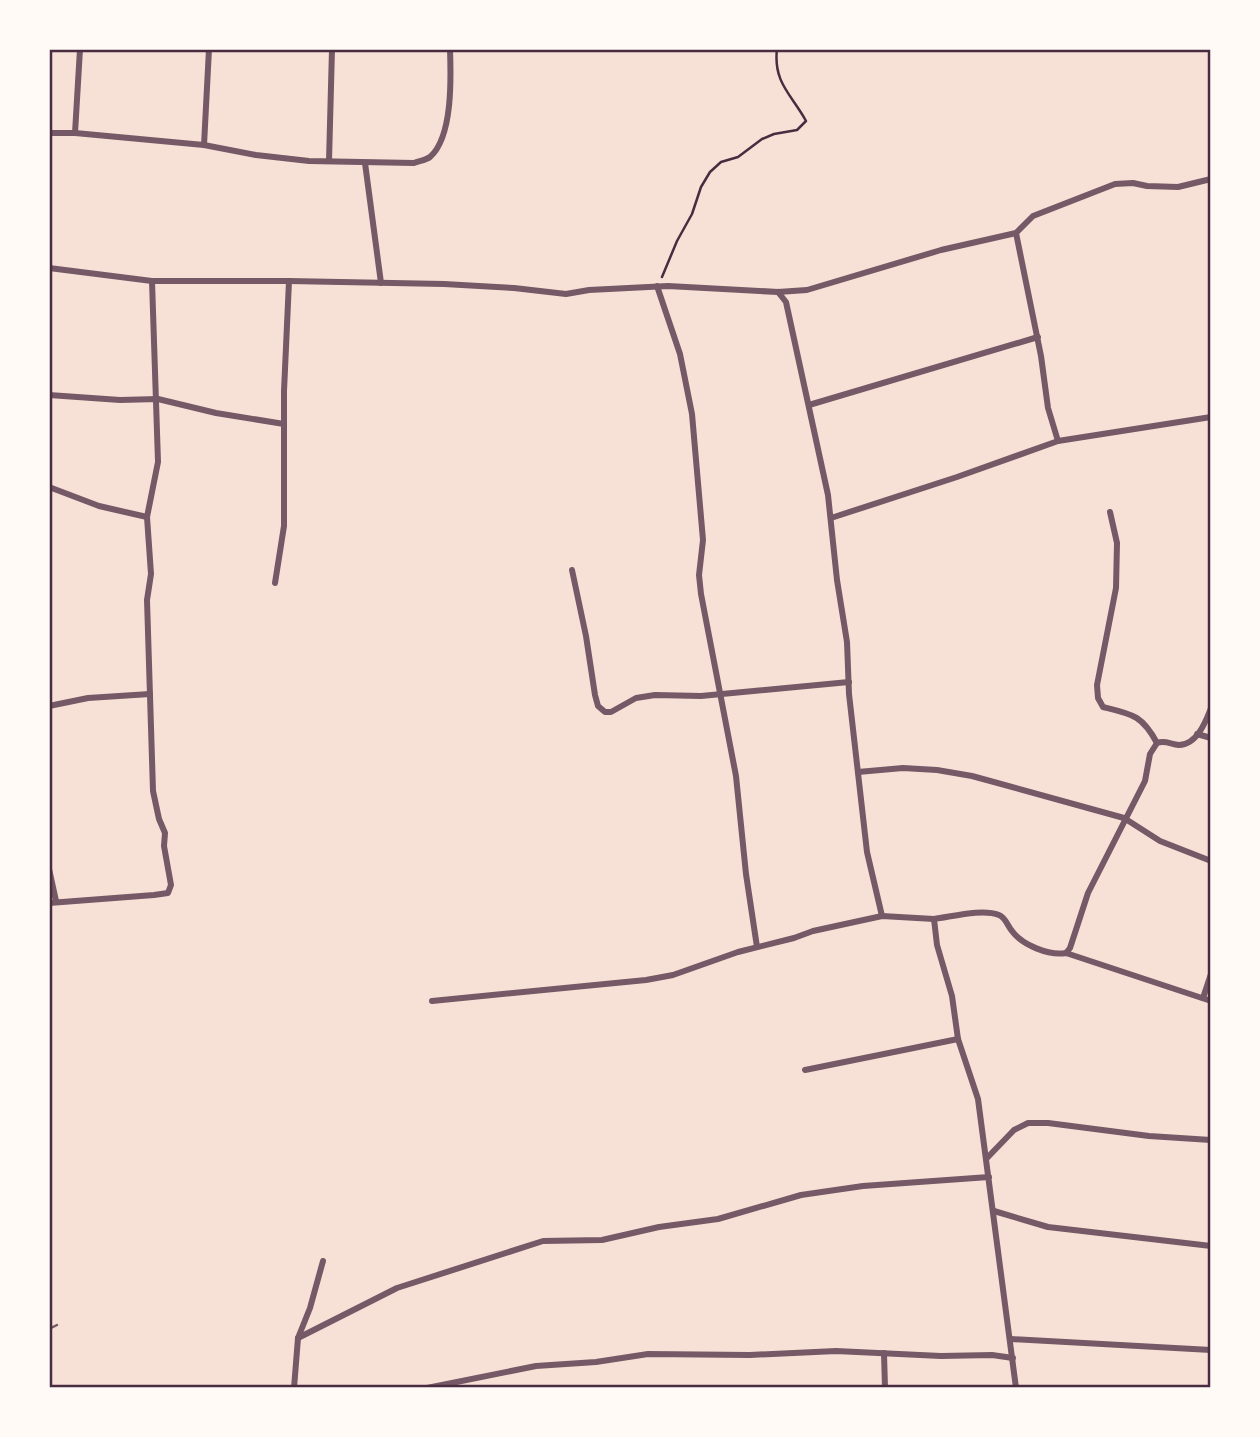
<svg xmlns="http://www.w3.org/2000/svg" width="1260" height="1437" font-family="'Fira Sans Condensed',sans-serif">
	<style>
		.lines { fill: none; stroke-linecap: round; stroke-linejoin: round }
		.path { stroke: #4a2c40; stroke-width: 2.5 }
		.service { stroke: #755966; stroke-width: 2.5 }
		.minor { stroke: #755966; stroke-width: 6 }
		.neatline { fill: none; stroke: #4a2c40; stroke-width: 2.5 }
	</style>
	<rect width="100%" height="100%" fill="#f7e1d7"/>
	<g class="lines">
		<!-- path -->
		<path class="path" d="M662,277l15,-36 15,-27 9,-27 9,-15 11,-10 17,-5 24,-18 12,-5 23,-4 9,-9c-14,-26 -33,-38 -29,-72"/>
		<!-- service -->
		<polyline class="service" points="49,1329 57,1325"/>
		<!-- minor -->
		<g class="minor">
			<polyline points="49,133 75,133 80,49"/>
			<path d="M75,133l129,12 52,10 53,6 105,2c5,-2 12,-3 16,-6 23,-20 21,-80 20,-108"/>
			<polyline points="204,145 209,49"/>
			<polyline points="329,161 332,49"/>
			<polyline points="365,163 381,283"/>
			<polyline points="1016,233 1041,356 1048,408 1058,441 1211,417"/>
			<polyline points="49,268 152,281 289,281 444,284 514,288 566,294 589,290 668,286 778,292 807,290 941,250 1016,233 1033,216 1115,184 1133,183 1147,186 1178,187 1211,179"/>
			<polyline points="657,286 680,354 692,414 703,540 699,575 701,594 736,776 746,874 757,947"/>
			<polyline points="778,292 786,302 828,495 837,580 847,642 849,694 867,852 882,916"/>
			<polyline points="49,395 120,400 158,399 216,413 284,424"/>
			<polyline points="809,405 1038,337"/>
			<polyline points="49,487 99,506 147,517"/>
			<path d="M1110,512l7,31 -1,45 -19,97 1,13 5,9c29,7 39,8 54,36"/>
			<polyline points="831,518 957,477 1058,441"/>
			<polyline points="572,570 586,636 595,695 598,706 605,712 611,712 636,698 655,695 701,696 849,682"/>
			<polyline points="275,583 284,526 284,391 289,281"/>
			<polyline points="49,706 88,698 150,694"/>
			<polyline points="1197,734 1211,738"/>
			<polyline points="858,772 903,768 937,770 972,776 1124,818 1160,841 1211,861"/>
			<polyline points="49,869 56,901"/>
			<polyline points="49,903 154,895 168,893 171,885 164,846 165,833 159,819 153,791 147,600 151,574 147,517 158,462 152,281"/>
			<path d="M1066,953l4,-5 18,-55 57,-112 5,-27 7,-11c8,-3 13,1 22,2 18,0 27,-24 32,-37"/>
			<polyline points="1203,998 1211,974"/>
			<polyline points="432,1001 646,980 673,975 738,952 794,938 813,931 882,916 934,919"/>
			<polyline points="805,1070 958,1039"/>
			<polyline points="987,1158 1014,1130 1028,1123 1048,1123 1149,1136 1211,1140"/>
			<polyline points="994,1211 1048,1227 1211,1246"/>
			<polyline points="298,1338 397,1288 543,1241 602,1240 659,1227 718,1219 801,1195 863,1186 989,1177"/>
			<polyline points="1011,1339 1211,1350"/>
			<polyline points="884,1353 885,1388"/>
			<polyline points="294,1388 298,1338 310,1308 323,1261"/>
			<polyline points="427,1388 536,1366 596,1362 648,1354 750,1355 836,1351 941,1356 992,1355 1013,1358"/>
			<path d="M1016,1388l-38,-289 -20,-60 -6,-43 -15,-51 -3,-26c17,-2 48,-11 65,-4 7,3 8,10 13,16 10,14 37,25 54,22l145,48"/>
		</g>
	</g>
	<!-- border -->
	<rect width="1260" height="1437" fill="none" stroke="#fffaf5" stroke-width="102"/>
	<rect x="51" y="51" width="1158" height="1335" class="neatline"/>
</svg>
